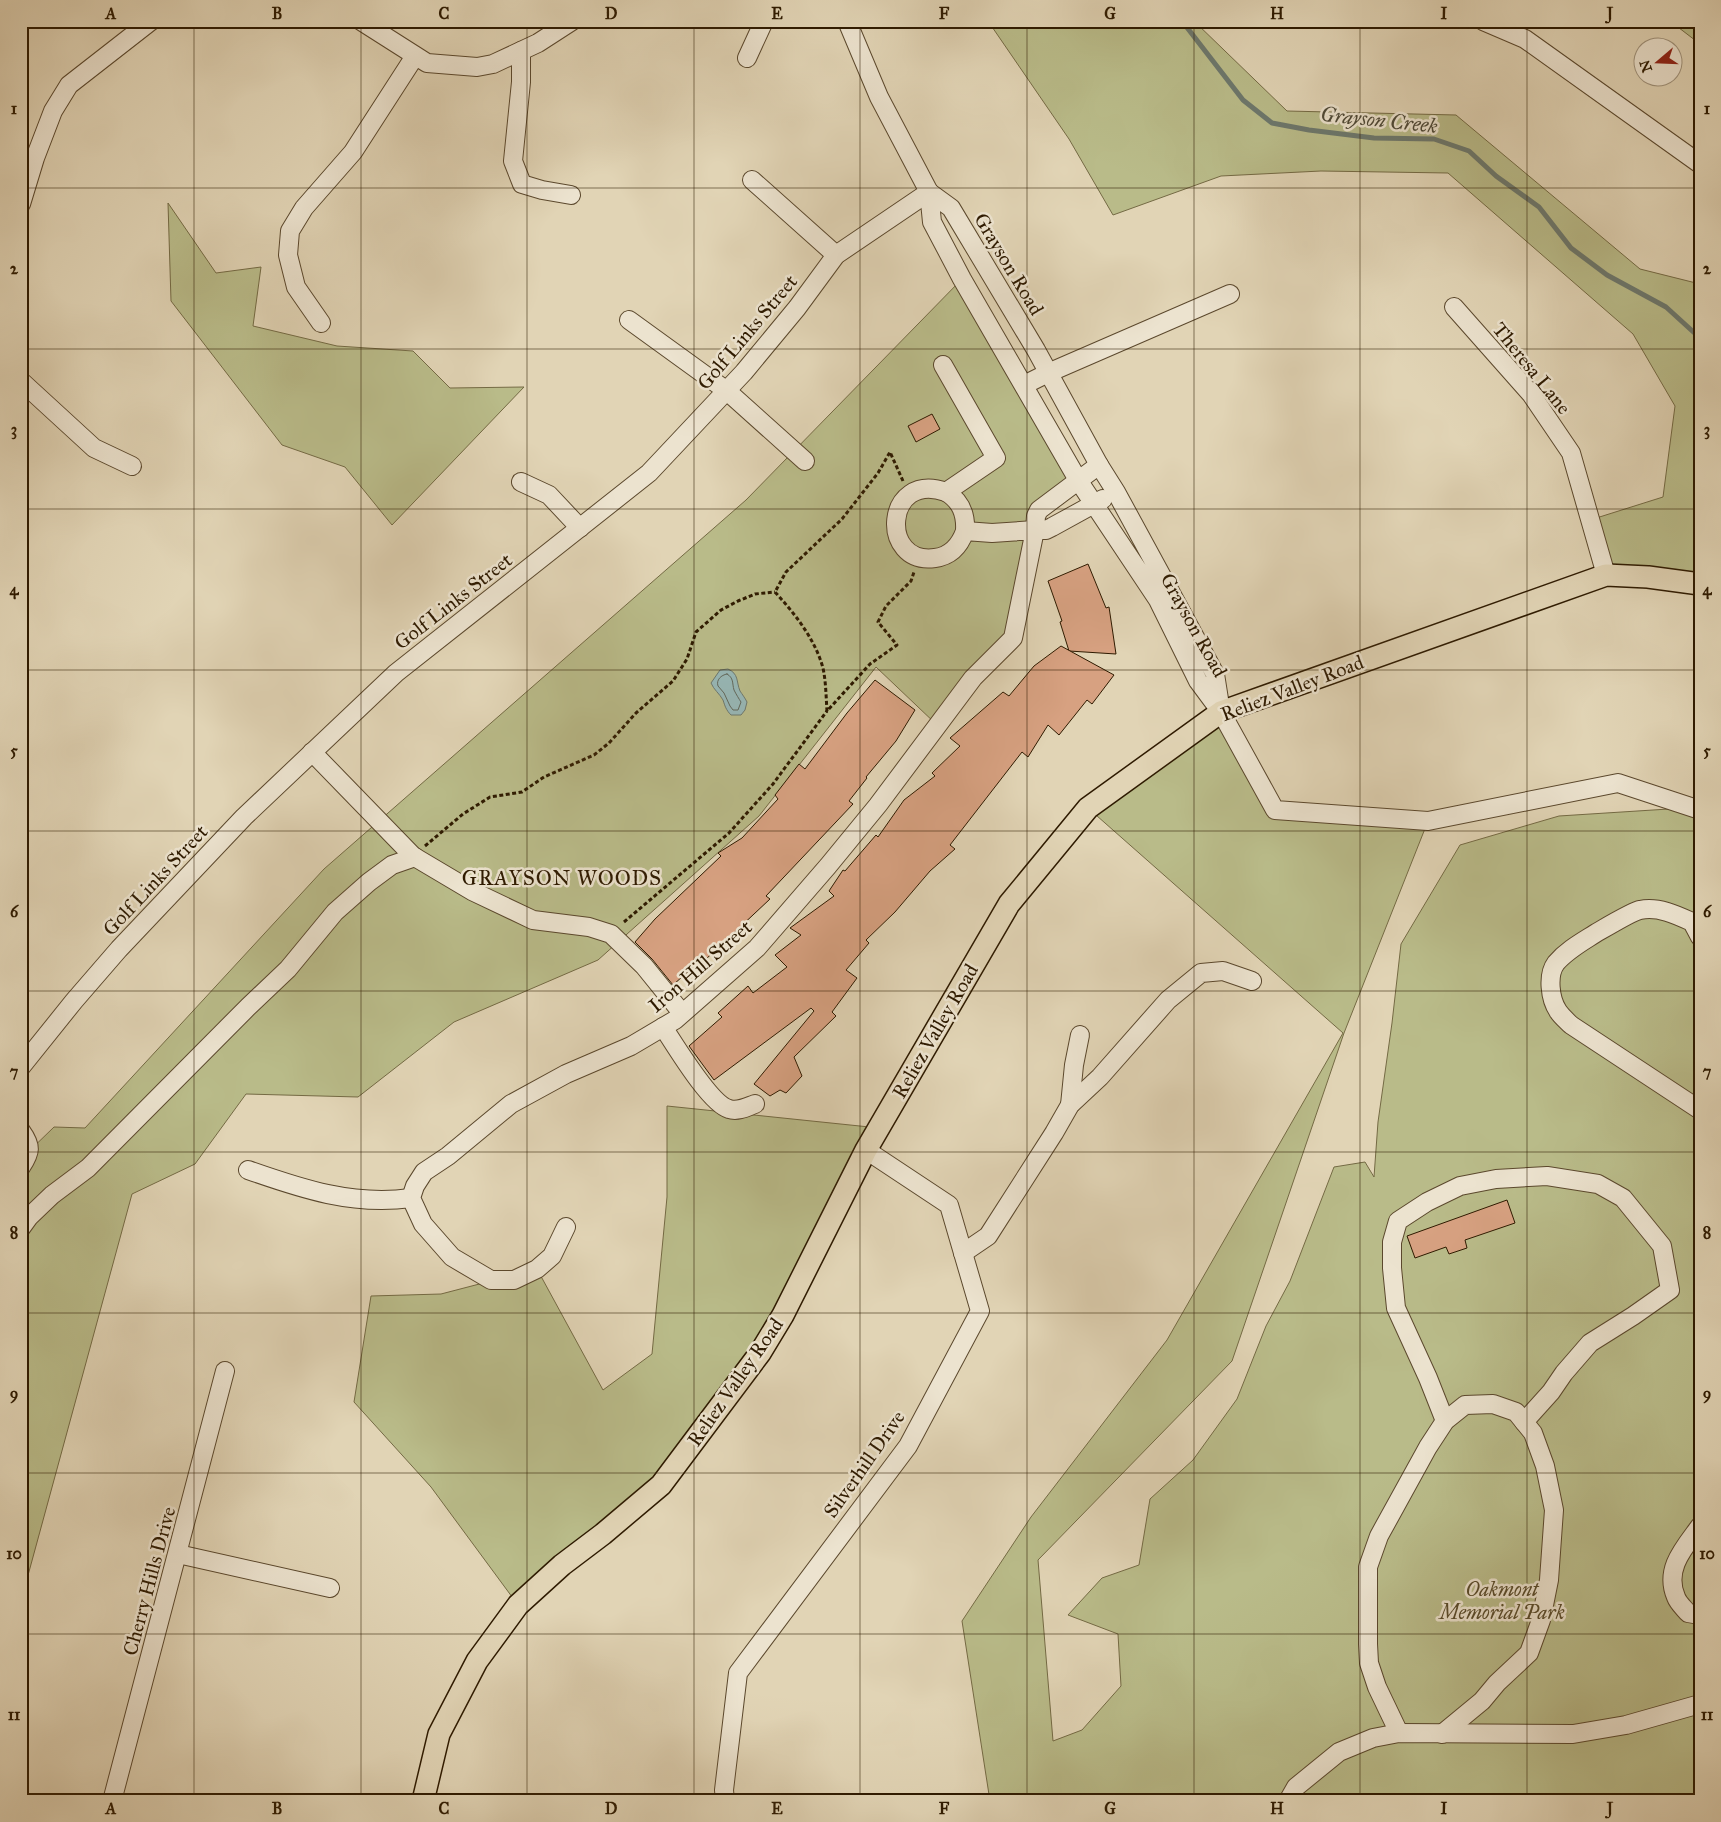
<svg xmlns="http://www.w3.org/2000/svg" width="1721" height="1822" font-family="'IM FELL Great Primer',serif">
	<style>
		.green { fill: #b9bb89; stroke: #746a44 }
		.water { fill: #97b7b6; stroke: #6d786d }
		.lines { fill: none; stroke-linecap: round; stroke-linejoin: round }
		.shore { stroke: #62685b; stroke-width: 1 }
		.stream { stroke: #6d786d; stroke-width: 5 }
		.building { fill: #d7a181; stroke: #2e1a00 }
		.minor-casing { stroke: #5b482d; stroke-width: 20 }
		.major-casing { stroke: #2e1a00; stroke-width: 24 }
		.path { stroke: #2e1a00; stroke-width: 3; stroke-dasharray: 4 2.5; stroke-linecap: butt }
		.minor { stroke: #ece3cf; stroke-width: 18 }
		.major { stroke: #e1d4b5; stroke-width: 21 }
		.grid { fill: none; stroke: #2e1a00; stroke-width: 1; stroke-opacity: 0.55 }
		.labels { text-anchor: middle; stroke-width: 5; stroke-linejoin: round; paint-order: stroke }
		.street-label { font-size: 20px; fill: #2e1a00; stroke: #ece3cf }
		.park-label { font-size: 20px; font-style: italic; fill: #584a29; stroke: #ece3cf }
		.water-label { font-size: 21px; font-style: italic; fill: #4e4937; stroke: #ece3cf }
		.neighbourhood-label { font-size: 21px; letter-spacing: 1px; fill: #2e1a00; stroke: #ece3cf }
		.neatline { fill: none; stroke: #2e1a00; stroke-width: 2 }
		.grid-label { font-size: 16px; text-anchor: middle; font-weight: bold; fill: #2e1a00 }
	</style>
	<rect width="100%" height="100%" fill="#e1d4b5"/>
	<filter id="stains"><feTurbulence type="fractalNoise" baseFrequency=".004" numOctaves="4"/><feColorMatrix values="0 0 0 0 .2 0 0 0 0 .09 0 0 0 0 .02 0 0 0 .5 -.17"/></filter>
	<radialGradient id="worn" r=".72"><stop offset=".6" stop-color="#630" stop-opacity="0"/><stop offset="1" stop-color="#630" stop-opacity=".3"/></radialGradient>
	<!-- green -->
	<g class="green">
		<polygon points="988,21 1194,21 1287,111 1456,115 1640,269 1700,284 1700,584 1606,575 1590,520 1663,497 1675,406 1633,334 1448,173 1321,171 1221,176 1113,215 1069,139"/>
		<polygon points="1670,21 1700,21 1700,44"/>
		<polygon points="168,203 216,273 261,267 253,326 337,346 413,351 450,388 524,387 392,525 345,467 282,445 171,301"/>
		<polygon points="962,279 1077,478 1036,511 1013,638 937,725 876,667 759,816 598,960 454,1022 358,1097 246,1094 195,1164 132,1194 21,1601 21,1159 54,1127 85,1128 324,869 746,500"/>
		<polygon points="1221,712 1276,810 1428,821 1344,1033 1232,1361 1038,1560 1053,1741 1082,1730 1121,1686 1118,1634 1068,1615 1102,1578 1139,1565 1150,1499 1193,1460 1237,1399 1266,1326 1290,1281 1334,1167 1365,1162 1374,1177 1378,1122 1392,1023 1401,944 1460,845 1559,816 1700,807 1700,1801 990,1801 962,1621 1031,1517 1167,1340 1343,1033 1088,808"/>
		<polygon points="667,1106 879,1128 783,1315 661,1485 518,1605 431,1487 354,1402 371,1296 441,1294 537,1269 603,1390 652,1354 667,1197"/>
	</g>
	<!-- water -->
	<path class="water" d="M728,669c11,5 8,12 12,22 2,3 5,7 7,11l-2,8 -4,5h-10c-5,-5 -6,-9 -8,-15 -4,-7 -9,-10 -12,-17l9,-13z"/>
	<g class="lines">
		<!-- shore -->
		<path class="shore" d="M727,674c7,4 5,9 7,16 2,4 5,9 7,12l-3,8h-5l-3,-4 -6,-13 -6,-7c-2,-6 3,-11 9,-12z"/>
		<!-- stream -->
		<polyline class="stream" points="1182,21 1243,100 1272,123 1309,130 1374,138 1434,139 1469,151 1496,176 1539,207 1571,248 1607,275 1666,307 1700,338"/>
	</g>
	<!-- building -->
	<g class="building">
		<polygon points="932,414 940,429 916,442 908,426"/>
		<polygon points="1088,564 1106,608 1109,607 1116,654 1069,651 1060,622 1062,621 1048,581"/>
		<polygon points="1061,646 1114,675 1092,704 1087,700 1059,735 1048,725 1028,757 1022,752 950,845 955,849 930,871 895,912 866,940 869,943 846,970 857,978 832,1012 836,1016 794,1057 802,1076 786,1093 780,1090 770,1096 754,1084 814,1011 811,1008 714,1080 689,1046 722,1017 718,1013 748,986 753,993 787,967 775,955 801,935 790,928 834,896 829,891 843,870 845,871 876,835 878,837 904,800 935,776 932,773 960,746 950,738 1003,692 1009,696 1034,666"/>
		<polygon points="875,680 915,710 896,741 866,777 867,778 849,801 853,804 766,896 770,899 705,960 703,958 673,985 652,959 635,942 655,919 721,856 718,853 742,838 778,799 775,795 799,764 805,769 847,713"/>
		<polygon points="1507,1200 1515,1223 1465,1240 1467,1248 1449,1254 1446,1247 1415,1258 1407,1236"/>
	</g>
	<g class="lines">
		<!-- minor casing -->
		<g class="minor-casing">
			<g id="minor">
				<polyline points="361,21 427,63 477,67 493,64 538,43 572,21"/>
				<polyline points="1483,21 1525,39 1700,164"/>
				<polyline points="521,51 521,82 513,161 522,184 542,190 571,195"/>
				<polyline points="747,58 764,21"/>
				<polyline points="752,180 836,255"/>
				<polyline points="21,204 35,158 53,111 69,85 151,21"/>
				<polyline points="1454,307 1531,394 1571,453 1606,575"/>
				<polyline points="629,320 727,391 805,461"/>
				<polyline points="321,323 296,287 288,255 290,231 304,208 353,152 415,56"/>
				<polyline points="21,381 94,448 132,466"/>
				<polyline points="1024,385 1048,373 1230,294"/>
				<polyline points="1099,465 1039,510 1036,516 1035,530 1046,530 1052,527 1103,499"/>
				<polyline points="521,482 549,495 580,528"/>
				<path d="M946,492c15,9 20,22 19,39"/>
				<polyline points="1221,712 1215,674 1116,492 1099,465 1036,350 951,208 929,192 932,222 962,279 1078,480 1158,600 1198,681 1221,712 1275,810 1428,821 1618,783 1700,810"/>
				<polyline points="312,752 413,856 472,891 533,920 589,927 611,934 644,966 682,1013"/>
				<path d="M1700,937l-8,-15c-15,-7 -34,-16 -52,-12 -7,1 -37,19 -44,23 -14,9 -29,17 -40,30 -9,12 -6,36 2,48 3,5 9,10 13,14l129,85"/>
				<path d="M663,1027c12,18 47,77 66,82 9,3 18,-2 26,-5"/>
				<polyline points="21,1067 74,1001 119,949 244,817 396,673 649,473 744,372 797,308 836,255 929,192 879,97 847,21"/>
				<polyline points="1070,1105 1074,1065 1080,1035"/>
				<path d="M21,1131c11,15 10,21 0,36"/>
				<path d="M248,1170c54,19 105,36 163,28"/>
				<path d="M566,1227l-14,29 -15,13 -23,11h-23l-39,-23 -29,-33 -12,-26 4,-12 9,-14 24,-16 63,-52 55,-30 65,-28 44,-26 82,-72 71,-82 50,-61 95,-127 40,-40 22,-108 -43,3 -27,-2c-5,14 -14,25 -30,27 -56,8 -51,-88 11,-66l50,-34 -53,-93"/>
				<polyline points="21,1228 29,1217 52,1195 88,1168 248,1007 288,969 335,912 369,882 392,865 415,857"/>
				<polyline points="963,1253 988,1236 1054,1133 1070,1105 1100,1077 1168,1000 1201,973 1223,971 1252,981"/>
				<polyline points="1445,1421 1428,1378 1396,1308 1392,1268 1392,1242 1398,1221 1427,1202 1460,1186 1496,1179 1547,1176 1598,1184 1623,1198 1662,1246 1670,1290 1633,1316 1590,1343 1564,1373 1551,1392 1524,1422"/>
				<path d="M1700,1526c-16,22 -36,43 -24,71 2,6 8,11 12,16l12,2"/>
				<polyline points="178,1554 330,1588"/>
				<polyline points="1399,1733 1377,1687 1369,1663 1368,1644 1368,1567 1379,1536 1428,1447 1445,1421 1465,1405 1493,1404 1516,1412 1533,1433 1545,1466 1554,1510 1549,1580 1541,1620 1529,1653 1497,1683 1482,1701 1442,1734"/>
				<polyline points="112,1801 225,1371"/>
				<polyline points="725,1801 724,1790 738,1673 908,1446 980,1311 949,1205 866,1150"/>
				<polyline points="1288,1801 1296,1787 1339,1752 1373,1738 1399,1733 1573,1734 1626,1725 1700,1704"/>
			</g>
		</g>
		<!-- major casing -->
		<g class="major-casing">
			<polyline id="major" points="423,1801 439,1734 477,1661 518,1605 562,1565 603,1534 661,1485 760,1353 783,1315 866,1150 1009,904 1088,808 1221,712 1606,575 1648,577 1700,584"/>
		</g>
		<!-- path -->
		<g class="path">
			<path d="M903,481l-13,-29 -12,21 -36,46 -56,53 -11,20c20,22 40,47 48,76 3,14 3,29 4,43l43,-47 27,-19 -19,-23 8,-16 25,-25 3,-9"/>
			<polyline points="425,846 463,814 490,797 522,792 544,777 594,755 609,743 636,713 673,681 687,659 696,632 721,610 738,601 755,594 775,592"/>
			<polyline points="624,922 729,833 773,784 827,711"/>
		</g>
		<!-- minor -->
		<use href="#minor" class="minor"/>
		<!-- major -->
		<use href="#major" class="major"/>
	</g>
	<!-- grid -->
	<path class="grid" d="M194,21v1780M361,21v1780M527,21v1780M694,21v1780M860,21v1780M1027,21v1780M1194,21v1780M1360,21v1780M1527,21v1780M21,188h1679M21,349h1679M21,509h1679M21,670h1679M21,831h1679M21,991h1679M21,1152h1679M21,1313h1679M21,1473h1679M21,1634h1679"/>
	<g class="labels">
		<!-- street labels -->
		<g class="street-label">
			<text transform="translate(1009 264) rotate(59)" y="7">Grayson Road</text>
			<text transform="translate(747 332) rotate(-50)" y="7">Golf Links Street</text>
			<text transform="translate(1532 368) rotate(51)" y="7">Theresa Lane</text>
			<text transform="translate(453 601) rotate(-38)" y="7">Golf Links Street</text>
			<text transform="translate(1194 625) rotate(61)" y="7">Grayson Road</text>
			<text transform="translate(1292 688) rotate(-21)" y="7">Reliez Valley Road</text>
			<text transform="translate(155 880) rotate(-47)" y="7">Golf Links Street</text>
			<text transform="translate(700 966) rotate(-41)" y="7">Iron Hill Street</text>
			<text transform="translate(935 1031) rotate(-60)" y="7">Reliez Valley Road</text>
			<text transform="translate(735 1382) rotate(-55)" y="7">Reliez Valley Road</text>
			<text transform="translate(864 1464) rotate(-55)" y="7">Silverhill Drive</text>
			<text transform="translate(149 1581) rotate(-75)" y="7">Cherry Hills Drive</text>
		</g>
		<!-- park labels -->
		<g class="park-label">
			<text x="1502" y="1596">Oakmont<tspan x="1502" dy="23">Memorial Park</tspan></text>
		</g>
		<!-- water labels -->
		<g class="water-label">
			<text transform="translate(1379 120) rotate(6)" y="7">Grayson Creek</text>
		</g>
		<!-- neighbourhood labels -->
		<g class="neighbourhood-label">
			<text x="562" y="885">GRAYSON WOODS</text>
		</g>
	</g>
	<!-- margin -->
	<rect width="1721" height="1822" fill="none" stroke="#e1d4b5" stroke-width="55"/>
	<!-- north arrow -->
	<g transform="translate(1658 62) rotate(251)"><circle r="24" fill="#ece3cf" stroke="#a0937c"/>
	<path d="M0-4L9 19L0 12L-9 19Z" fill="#8f2418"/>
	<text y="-8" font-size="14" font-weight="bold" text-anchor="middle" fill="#2e1a00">N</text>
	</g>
	<rect x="28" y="28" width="1666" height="1766" class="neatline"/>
	<g class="grid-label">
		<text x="111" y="19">A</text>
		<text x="277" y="19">B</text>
		<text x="444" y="19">C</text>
		<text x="611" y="19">D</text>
		<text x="777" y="19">E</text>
		<text x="944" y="19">F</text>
		<text x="1110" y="19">G</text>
		<text x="1277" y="19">H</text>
		<text x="1444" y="19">I</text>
		<text x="1610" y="19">J</text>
		<text x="14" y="114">1</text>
		<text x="1707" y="114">1</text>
		<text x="14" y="274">2</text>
		<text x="1707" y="274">2</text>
		<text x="14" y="435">3</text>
		<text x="1707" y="435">3</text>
		<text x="14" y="595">4</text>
		<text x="1707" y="595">4</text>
		<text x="14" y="756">5</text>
		<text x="1707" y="756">5</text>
		<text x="14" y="917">6</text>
		<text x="1707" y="917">6</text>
		<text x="14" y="1077">7</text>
		<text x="1707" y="1077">7</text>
		<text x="14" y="1238">8</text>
		<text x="1707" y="1238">8</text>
		<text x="14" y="1399">9</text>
		<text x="1707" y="1399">9</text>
		<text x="14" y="1559">10</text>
		<text x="1707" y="1559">10</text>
		<text x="14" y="1720">11</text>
		<text x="1707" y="1720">11</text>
		<text x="111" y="1814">A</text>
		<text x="277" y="1814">B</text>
		<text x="444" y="1814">C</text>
		<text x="611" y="1814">D</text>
		<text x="777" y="1814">E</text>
		<text x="944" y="1814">F</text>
		<text x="1110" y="1814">G</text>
		<text x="1277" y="1814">H</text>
		<text x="1444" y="1814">I</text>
		<text x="1610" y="1814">J</text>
	</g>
	<rect width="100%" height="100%" filter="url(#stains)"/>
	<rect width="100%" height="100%" fill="url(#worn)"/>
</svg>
